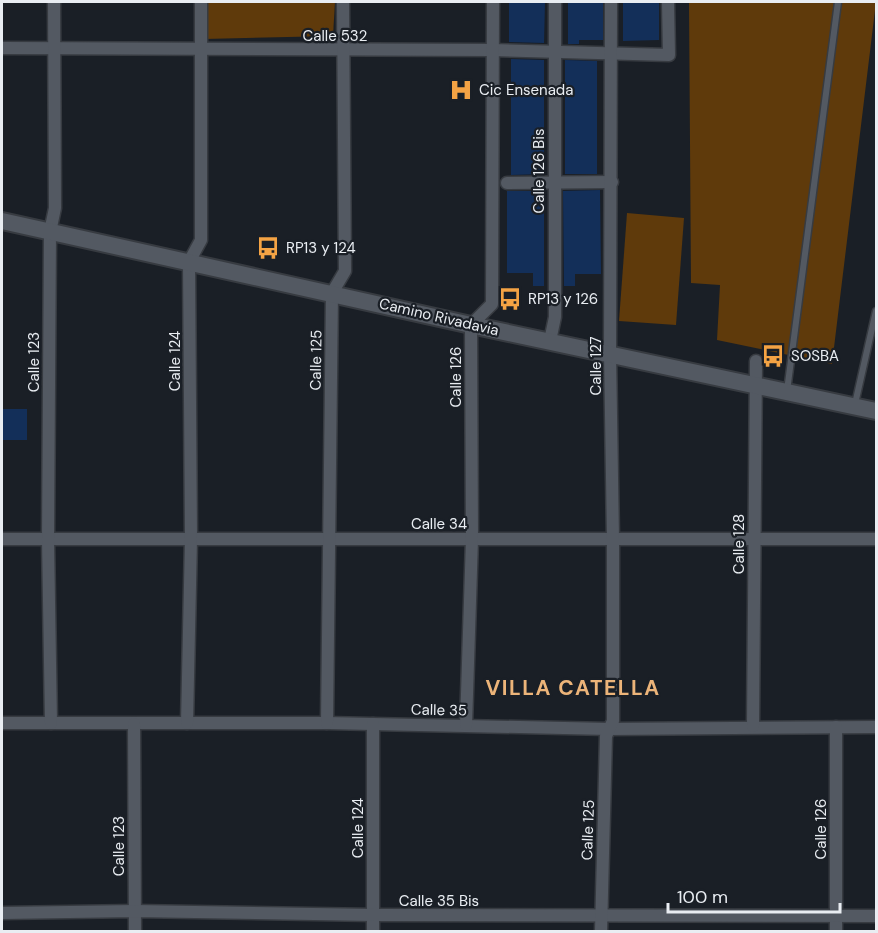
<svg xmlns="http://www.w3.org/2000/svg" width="878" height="933" font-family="'DM Sans',sans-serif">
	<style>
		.green { fill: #5f3a0b }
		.building { fill: #132f59 }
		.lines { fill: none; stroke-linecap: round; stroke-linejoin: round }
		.service-casing { stroke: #373b41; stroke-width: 9 }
		.minor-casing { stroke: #373b41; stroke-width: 15 }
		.secondary-casing { stroke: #373b41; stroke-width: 20 }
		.service { stroke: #535962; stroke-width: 6 }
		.minor { stroke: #535962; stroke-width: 12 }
		.secondary { stroke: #535962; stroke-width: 16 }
		.labels { text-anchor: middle; stroke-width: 4.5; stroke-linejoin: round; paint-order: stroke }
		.street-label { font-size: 15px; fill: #e9edf2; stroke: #1a1f26 }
		.poi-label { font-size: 15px; fill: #e9edf2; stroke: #1a1f26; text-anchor: start }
		.district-label { font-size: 21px; font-weight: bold; letter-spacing: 1.5px; fill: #ecb479; stroke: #1a1f26 }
	</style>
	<rect width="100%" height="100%" fill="#1a1f26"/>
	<!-- green -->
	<g class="green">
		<polygon points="205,2 335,2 333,36 204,39"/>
		<polygon points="689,2 876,2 832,364 717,340 720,285 691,283"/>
		<polygon points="627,213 684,218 676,325 619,321"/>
	</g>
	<!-- building -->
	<g class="building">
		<polygon points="509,2 545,2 544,43 509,42"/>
		<polygon points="568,2 603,2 603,40 579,40 579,44 568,44"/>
		<polygon points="623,2 659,2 659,40 623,41"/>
		<polygon points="511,59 544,60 544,174 511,175"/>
		<polygon points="565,60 597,61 597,174 565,174"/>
		<polygon points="600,190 601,274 575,274 575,286 564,286 563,191"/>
		<polygon points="507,191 544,191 544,286 533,286 533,273 507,273"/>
		<rect x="2" y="409" width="25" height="31"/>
	</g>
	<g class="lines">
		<!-- service casing -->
		<g class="service-casing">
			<g id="service">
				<polyline points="787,391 838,2"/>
				<polyline points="855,404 876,311"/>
			</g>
		</g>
		<!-- minor casing -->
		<g class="minor-casing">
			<g id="minor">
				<polyline points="2,48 492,50 669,55 668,2"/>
				<polyline points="507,183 612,182"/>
				<polyline points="550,341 555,317 555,2"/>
				<polyline points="2,539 876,539"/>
				<polyline points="2,723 327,723 609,729 876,727"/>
				<polyline points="51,723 48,540 50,232 55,208 54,2"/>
				<polyline points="187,723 191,539 189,262 201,240 201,2"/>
				<polyline points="327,723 332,293 345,271 343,2"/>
				<polyline points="134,724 135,932"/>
				<polyline points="373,724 373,932"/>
				<polyline points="466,725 472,539 471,325 492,304 493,2"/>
				<polyline points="753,726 756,361"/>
				<polyline points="836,727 836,932"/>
				<polyline points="2,913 135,911 374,915 876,916"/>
				<polyline points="601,932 606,736 613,721 613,539 610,353 611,2"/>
			</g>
		</g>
		<!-- secondary casing -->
		<g class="secondary-casing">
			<polyline id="secondary" points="2,221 471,325 876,411"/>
		</g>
		<!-- service -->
		<use href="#service" class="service"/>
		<!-- minor -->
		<use href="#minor" class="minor"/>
		<!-- secondary -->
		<use href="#secondary" class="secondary"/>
	</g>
	<!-- icons -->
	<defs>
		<g id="hospital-bare" transform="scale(1.8)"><path d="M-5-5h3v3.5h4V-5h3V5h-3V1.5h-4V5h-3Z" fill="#f4a344" stroke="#1a1f26" stroke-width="2.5" paint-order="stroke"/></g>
		<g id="bus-bare" transform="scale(1.8)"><path d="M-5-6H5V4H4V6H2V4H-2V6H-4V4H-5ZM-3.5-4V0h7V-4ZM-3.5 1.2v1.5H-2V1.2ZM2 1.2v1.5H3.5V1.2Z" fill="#f4a344" stroke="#1a1f26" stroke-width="2.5" paint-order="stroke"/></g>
	</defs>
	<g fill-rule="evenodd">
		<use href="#hospital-bare" x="461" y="90"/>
		<use href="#bus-bare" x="268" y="248"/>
		<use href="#bus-bare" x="510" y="299"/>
		<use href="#bus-bare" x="773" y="356"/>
	</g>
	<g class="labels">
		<!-- street labels -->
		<g class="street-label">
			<text x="335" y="41">Calle 532</text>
			<text transform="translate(539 171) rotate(-90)" y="5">Calle 126 Bis</text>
			<text transform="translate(439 317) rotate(13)" y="5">Camino Rivadavia</text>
			<text transform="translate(316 360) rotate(-89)" y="5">Calle 125</text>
			<text transform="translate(175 361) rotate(-90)" y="5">Calle 124</text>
			<text transform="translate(34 362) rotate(-90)" y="5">Calle 123</text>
			<text transform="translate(596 366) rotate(-90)" y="5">Calle 127</text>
			<text transform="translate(456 377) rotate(-90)" y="5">Calle 126</text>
			<text x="439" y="529">Calle 34</text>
			<text transform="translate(739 544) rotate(-90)" y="5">Calle 128</text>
			<text transform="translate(439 710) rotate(1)" y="5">Calle 35</text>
			<text transform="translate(358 828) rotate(-90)" y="5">Calle 124</text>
			<text transform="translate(821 829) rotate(-90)" y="5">Calle 126</text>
			<text transform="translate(588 830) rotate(-88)" y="5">Calle 125</text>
			<text transform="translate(119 846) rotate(-90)" y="5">Calle 123</text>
			<text x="439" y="906">Calle 35 Bis</text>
		</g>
		<!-- poi labels -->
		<g class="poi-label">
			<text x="479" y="95">Cic Ensenada</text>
			<text x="286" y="253">RP13 y 124</text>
			<text x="528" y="304">RP13 y 126</text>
			<text x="791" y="361">SOSBA</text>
		</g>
		<!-- district labels -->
		<g class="district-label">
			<text x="573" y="695">VILLA CATELLA</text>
		</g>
	</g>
	<!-- border -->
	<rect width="878" height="933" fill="none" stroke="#e9edf2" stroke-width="6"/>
	<!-- scale -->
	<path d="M668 903v9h172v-9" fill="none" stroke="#e9edf2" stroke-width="3"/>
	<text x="677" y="903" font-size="18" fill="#e9edf2" stroke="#1a1f26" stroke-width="4.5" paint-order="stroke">100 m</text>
</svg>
